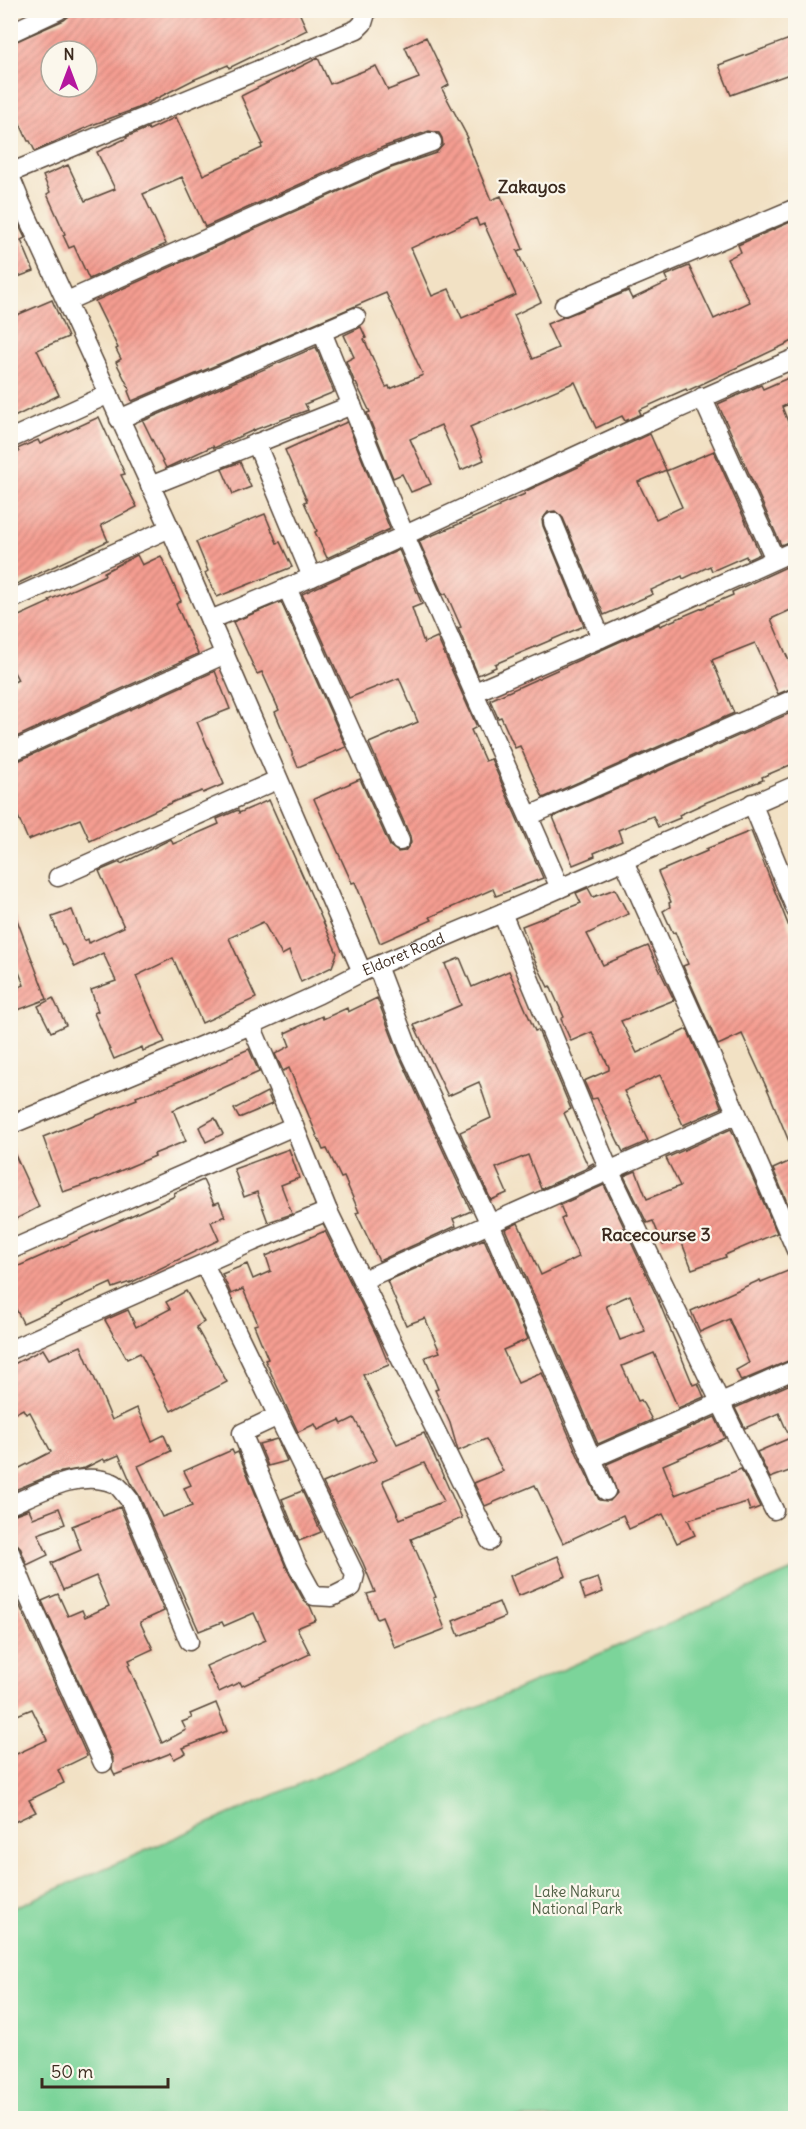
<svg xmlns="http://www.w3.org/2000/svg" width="806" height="2129" font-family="Delius,sans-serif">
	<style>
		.park { fill: #7bd49a; stroke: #5b7f5c; stroke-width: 1.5 }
		.building { fill: url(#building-hatch); fill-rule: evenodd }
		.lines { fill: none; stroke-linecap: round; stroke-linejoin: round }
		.street-casing { stroke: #564537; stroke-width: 21 }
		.street { stroke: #fff; stroke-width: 18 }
		.labels { text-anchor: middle; stroke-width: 4.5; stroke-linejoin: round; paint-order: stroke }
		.street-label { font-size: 15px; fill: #3b2a1e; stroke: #fbf7ec }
		.park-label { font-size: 15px; fill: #4e5d43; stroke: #fbf7ec }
		.quarter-label { font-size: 18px; font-weight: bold; fill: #3b2a1e; stroke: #fbf7ec }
	</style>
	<defs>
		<pattern id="building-hatch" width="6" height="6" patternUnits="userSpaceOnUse" patternTransform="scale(1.5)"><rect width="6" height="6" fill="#f59d91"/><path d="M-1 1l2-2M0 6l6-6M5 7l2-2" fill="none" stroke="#c88076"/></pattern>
	</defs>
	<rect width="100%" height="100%" fill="#fbf7ec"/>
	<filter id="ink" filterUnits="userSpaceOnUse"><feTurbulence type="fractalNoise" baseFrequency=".0167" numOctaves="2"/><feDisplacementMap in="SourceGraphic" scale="12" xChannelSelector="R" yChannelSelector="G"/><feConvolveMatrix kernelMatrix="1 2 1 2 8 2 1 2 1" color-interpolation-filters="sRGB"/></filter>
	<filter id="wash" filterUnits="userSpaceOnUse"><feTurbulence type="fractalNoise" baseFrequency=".008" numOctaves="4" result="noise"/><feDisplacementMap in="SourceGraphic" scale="24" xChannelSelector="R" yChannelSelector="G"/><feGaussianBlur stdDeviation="1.35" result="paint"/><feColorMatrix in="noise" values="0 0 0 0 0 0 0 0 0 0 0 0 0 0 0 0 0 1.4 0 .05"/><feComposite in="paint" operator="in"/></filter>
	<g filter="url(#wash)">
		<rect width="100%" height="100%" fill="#f2e1c4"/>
		<!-- park -->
		<polygon class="park" points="795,1569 795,2118 11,2118 11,1909"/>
		<g id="blocks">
			<!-- building -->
			<g class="building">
				<path d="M70,10h228l9,20 -78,38 -1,-3 -35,15 -55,28 -46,17 -57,26 -5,-10h-2l-18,-39v-58l54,-24 5,-4zM48,51h39v36h-36v-28z"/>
				<path d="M426,37l23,48 -7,4 26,49 -2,1 25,61 10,-4 22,53 -6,2 24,51 -27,13 19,44 25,-11 -11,-24 81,-33 4,8 36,-17 -3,-6 24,-10 25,53 36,-17 -23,-43 14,-7 -3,-7 57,-25v120l-108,51 -1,-2 -47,21 2,4 -16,7 -3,-5 -26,12 -21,-46 -105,45 14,33 -23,10 -20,-45 -31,14 21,45 -20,8 -9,-18 -9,4 -26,-65 3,-1 -14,-29h-1l-9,-22 8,-4 -10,-22 17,-8 5,11 -2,1 22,48 3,-1 1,3 33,-14 -37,-82 -254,108 -4,-10 2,-1 -14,-28 5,-3 -5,-10 2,-1 -23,-47 296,-133 45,-15 7,-8 -1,-7 -3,-5 -10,-2 -46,16 -178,80 -23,-50 -39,17 23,50 -77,35 -15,-33 -5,2 -6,-13 2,-1 -18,-40 3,-2 -7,-16 25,-11 17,36 30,-12 -18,-37 30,-14 -1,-1 22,-9 1,2 27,-13 27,58 59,-27 -1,-3 2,-1 -22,-48 77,-38 12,26 46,-18 12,24 31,-12 -14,-31zM476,218l3,8 5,-2 32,71 -54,23 -13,-29 -17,7 -21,-48z"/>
				<polygon points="795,37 795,72 731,95 719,65"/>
				<polygon points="10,207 25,238 21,240 34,271 10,280"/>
				<polygon points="52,300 68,337 37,350 59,395 10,419 10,318"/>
				<polygon points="316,347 334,392 305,404 308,410 254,430 214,448 213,446 166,468 143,421"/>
				<polygon points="795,375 795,401 782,407 793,434 791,435 795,446 795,539 781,545 718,404 761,385 763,389"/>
				<polygon points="99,417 125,474 121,475 137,507 101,525 108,541 10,587 10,456 19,452 17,449 38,440 40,444"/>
				<polygon points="347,422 390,529 327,558 315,532 317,531 304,502 307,501 285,450"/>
				<polygon points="650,434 666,470 638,482 656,519 682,507 666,471 714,451 760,554 747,560 746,556 712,571 710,566 683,579 682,576 651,590 653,594 604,615 563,518 555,511 548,512 542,520 543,526 584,626 495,664 496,667 478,675 458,628 461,627 446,593 443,595 419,541 499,507 499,505 525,494 524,492"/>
				<polygon points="240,462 251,487 233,494 222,469"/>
				<polygon points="265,514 277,543 280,542 292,567 217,597 205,573 208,571 196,542"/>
				<polygon points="399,550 422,604 412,608 424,643 437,637 477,727 471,730 485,761 491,759 543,878 496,896 493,889 430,917 432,920 380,943 355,882 352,883 314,799 360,779 390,846 398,852 405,851 411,843 410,836 369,743 418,722 399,678 349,698 302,594"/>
				<polygon points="137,555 142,565 161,556 181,601 176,604 198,654 12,739 10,735 10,684 18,680 10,664 10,620 50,602 49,600 105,575 104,572"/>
				<polygon points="795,563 795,581 789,585 795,599 795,608 771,619 795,675 795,687 778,694 755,643 712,660 734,713 543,798 520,746 515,748 501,717 498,718 490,700 659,624 660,626 733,595 732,592"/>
				<polygon points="281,602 346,747 298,767 275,712 279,710 262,672 257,674 233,622"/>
				<polygon points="215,671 230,709 197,722 224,784 203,793 202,791 175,801 90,841 80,819 28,840 17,814 10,817 10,762 18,761"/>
				<polygon points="795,711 795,763 762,777 763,780 707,802 679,815 680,818 658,827 653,816 618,830 622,841 594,853 595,856 573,865 553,817"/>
				<polygon points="269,800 337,953 332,967 301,982 289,951 282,955 263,922 229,938 256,998 202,1023 173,958 136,976 165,1042 143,1051 142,1047 114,1059 94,1013 98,1011 91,990 116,981 103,953 75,967 63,944 62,945 52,917 72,910 84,941 88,939 89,943 124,927 99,871 120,862 121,864 171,839 173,844 219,824 217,819 238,810 239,813"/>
				<polygon points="751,831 795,942 795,1077 790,1079 795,1093 795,1156 769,1093 742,1034 718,1045 683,966 688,964 675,932 673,933 663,911 670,907 669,903 671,902 658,872 707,851 706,849"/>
				<polygon points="588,888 593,897 615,889 628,914 587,934 603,965 648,946 674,1000 621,1021 637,1053 687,1029 722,1108 683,1125 660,1075 624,1091 648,1141 623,1152 597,1098 592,1099 584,1081 609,1070 609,1067 592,1032 571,1041 561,1019 564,1017 550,986 548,987 535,961 522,926 581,903 576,893"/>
				<polygon points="11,904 47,999 10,1013 10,990 24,985 10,949"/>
				<polygon points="460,958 472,987 509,971 535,1031 538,1030 571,1109 564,1113 588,1166 593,1163 594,1165 541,1189 528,1155 496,1168 507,1193 491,1200 460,1132 491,1118 479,1082 448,1096 414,1025 461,1005 445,964"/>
				<polygon points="53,998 66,1025 51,1032 38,1006"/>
				<polygon points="377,998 399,1055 471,1211 453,1219 456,1226 379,1261 356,1213 359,1212 344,1177 341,1178 327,1149 323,1150 289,1068 283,1071 275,1054 290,1046 285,1033 322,1016 323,1019 347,1008 348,1012"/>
				<polygon points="249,1049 259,1072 173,1110 186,1141 154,1154 155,1156 101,1179 63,1192 43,1137 137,1099 136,1097 160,1088 161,1089 228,1060 228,1058"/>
				<polygon points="267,1092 272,1104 239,1118 234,1109"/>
				<polygon points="215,1118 223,1134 206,1142 199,1127"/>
				<polygon points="731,1129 777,1233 725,1255 726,1257 692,1269 680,1238 663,1245 653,1221 647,1223 624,1176 636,1171 647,1199 680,1186 666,1158"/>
				<polygon points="10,1144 39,1207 14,1220 10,1212"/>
				<polygon points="289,1149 299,1178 281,1185 292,1214 268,1222 257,1192 244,1197 234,1169"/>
				<polygon points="795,1159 795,1221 773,1169"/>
				<polygon points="203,1180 214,1204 219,1202 225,1216 211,1222 219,1240 130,1283 130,1282 113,1288 111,1283 23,1323 10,1297 10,1270 175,1196 174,1193"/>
				<path d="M604,1185l53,112 36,88 5,-2 6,14 -26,11 -24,-55 -32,13 16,35 3,-1 11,20 -54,24 -93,-215 13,-6 23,52 38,-18 -18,-38 4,-2 -5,-12zM630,1295l15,36 -25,9 -14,-34z"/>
				<path d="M325,1231l52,105 12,29 -26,10 34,69 27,-11 38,85 -51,21 25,58 -3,1 12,31 -50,19 -13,-31 -5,2 -10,-25 8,-2 -12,-29 -40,-80 54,-23 -23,-42 -12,6 -2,-4 -22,10 -3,-6 -17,8 -33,-72 3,-1 -14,-34 4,-1 -15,-35 -12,5 -9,-20 25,-10 6,15 18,-8 -5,-15zM424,1463l20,38 -44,18 -17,-36 1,-3z"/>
				<polygon points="484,1239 528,1339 503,1350 518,1383 542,1373 581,1463 599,1500 610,1501 617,1493 607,1464 715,1417 725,1438 663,1465 675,1495 741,1469 760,1507 750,1511 747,1502 688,1520 695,1535 677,1543 663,1514 629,1529 623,1515 563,1543 535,1485 485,1506 474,1483 503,1471 486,1439 458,1451 450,1423 435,1390 438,1389 425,1357 440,1352 425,1318 406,1325 387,1281"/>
				<polygon points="795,1268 795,1358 741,1381 736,1370 749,1363 729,1319 700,1332 691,1311 760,1280 761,1282"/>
				<polygon points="186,1291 204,1322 196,1327 227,1382 171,1411 140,1353 127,1359 105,1320 128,1310 136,1327 170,1309 166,1302"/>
				<polygon points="81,1346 112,1420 137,1408 152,1441 164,1435 171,1451 138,1466 162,1517 192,1506 184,1488 191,1485 184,1471 232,1450 234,1454 238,1452 286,1567 304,1601 310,1606 316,1620 297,1628 310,1654 242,1686 240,1682 219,1692 206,1666 266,1640 254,1613 224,1626 222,1622 199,1631 139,1495 132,1485 119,1455 105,1461 103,1459 85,1468 56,1473 10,1492 10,1463 14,1471 51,1452 30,1412 26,1414 23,1409 10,1416 10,1366 43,1349 49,1359"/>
				<polygon points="795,1382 795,1469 770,1478 757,1452 790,1438 779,1413 745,1428 735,1408"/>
				<polygon points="277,1439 287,1461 268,1466 259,1444"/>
				<polygon points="302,1491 321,1532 299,1541 282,1499"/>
				<polygon points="120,1507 164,1611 140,1622 153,1649 129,1660 131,1664 128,1665 162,1743 186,1730 182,1722 192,1718 190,1714 216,1703 227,1731 183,1748 186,1753 174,1759 171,1753 115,1775 112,1769 113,1758 42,1601 58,1594 68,1616 82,1610 85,1617 109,1606 96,1576 63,1590 51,1563 81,1550 72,1526"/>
				<polygon points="59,1508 65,1524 38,1534 48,1555 27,1565 20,1547 16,1543 10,1541 10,1516 29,1509 33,1518"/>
				<polygon points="558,1556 566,1576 518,1596 510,1576"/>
				<polygon points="598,1578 603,1592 585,1599 580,1584"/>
				<polygon points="10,1584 87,1756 58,1770 64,1783 29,1800 36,1812 10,1824 10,1757 47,1740 32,1709 10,1718"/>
				<polygon points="499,1602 505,1617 459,1636 453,1621"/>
			</g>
		</g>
	</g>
	<g filter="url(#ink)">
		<use href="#blocks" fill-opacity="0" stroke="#564537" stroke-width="1.5"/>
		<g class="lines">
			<!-- street casing -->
			<g class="street-casing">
				<g id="street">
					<polyline points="10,33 59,10"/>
					<polyline points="10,173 357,29 363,23 367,10"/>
					<polyline points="10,176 21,203 170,528 362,972"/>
					<polyline points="67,301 387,158 432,142"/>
					<polyline points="564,306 796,208"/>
					<polyline points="322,332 405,536 560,888"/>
					<polyline points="702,397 775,559"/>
					<polyline points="119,419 356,317"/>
					<polyline points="10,439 109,394"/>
					<polyline points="256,443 312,577"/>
					<polyline points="150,486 352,405"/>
					<polyline points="553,522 601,638"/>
					<polyline points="287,588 400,841"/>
					<polyline points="10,600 170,528"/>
					<path d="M210,620c198,-80 388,-180 586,-262"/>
					<polyline points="475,692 601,638 796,550"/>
					<polyline points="13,751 225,654"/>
					<polyline points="752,803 796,910"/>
					<polyline points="529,816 796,698"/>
					<polyline points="624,861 737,1114 796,1250"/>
					<polyline points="58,877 277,780"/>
					<polyline points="502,913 609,1170 736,1435 774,1510"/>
					<polyline points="377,966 409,1050 490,1224 606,1491"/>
					<path id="s1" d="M10,1125l241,-100 68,-31 43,-22 180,-76 254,-111"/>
					<polyline points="294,1126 328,1211 490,1541"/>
					<polyline points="10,1250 294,1126 251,1025"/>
					<polyline points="204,1264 355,1575 352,1587 332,1597 314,1596 296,1563 242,1433 278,1416"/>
					<polyline points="363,1280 737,1114"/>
					<polyline points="10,1350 252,1242 328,1211"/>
					<polyline points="591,1459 796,1369"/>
					<path d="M10,1505c30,-13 69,-36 103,-22 6,2 11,11 16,16l60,142"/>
					<polyline points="10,1552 24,1587 103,1763"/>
				</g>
			</g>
			<!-- street -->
			<use href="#street" class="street"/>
		</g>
	</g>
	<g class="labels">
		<!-- street labels -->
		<g class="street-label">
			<text dy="5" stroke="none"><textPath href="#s1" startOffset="429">Eldoret Road</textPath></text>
		</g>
		<!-- park labels -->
		<g class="park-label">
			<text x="577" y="1897">Lake Nakuru<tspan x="577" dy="17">National Park</tspan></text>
		</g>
		<!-- quarter labels -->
		<g class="quarter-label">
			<text x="532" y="193">Zakayos</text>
			<text x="656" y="1241">Racecourse 3</text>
		</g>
	</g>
	<!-- margin -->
	<rect width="806" height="2129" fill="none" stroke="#fbf7ec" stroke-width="36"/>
	<!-- north arrow -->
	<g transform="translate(69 69)"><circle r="28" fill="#fbf7ec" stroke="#aea59a" stroke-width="1.5"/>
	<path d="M0-4.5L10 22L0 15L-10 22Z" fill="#b5179e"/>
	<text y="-9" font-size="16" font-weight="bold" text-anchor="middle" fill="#3b2a1e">N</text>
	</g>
	<!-- scale -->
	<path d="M42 2078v9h126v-9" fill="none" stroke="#3b2a1e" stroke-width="3"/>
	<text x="51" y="2078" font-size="18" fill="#3b2a1e" stroke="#fbf7ec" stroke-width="4.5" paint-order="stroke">50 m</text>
</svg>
